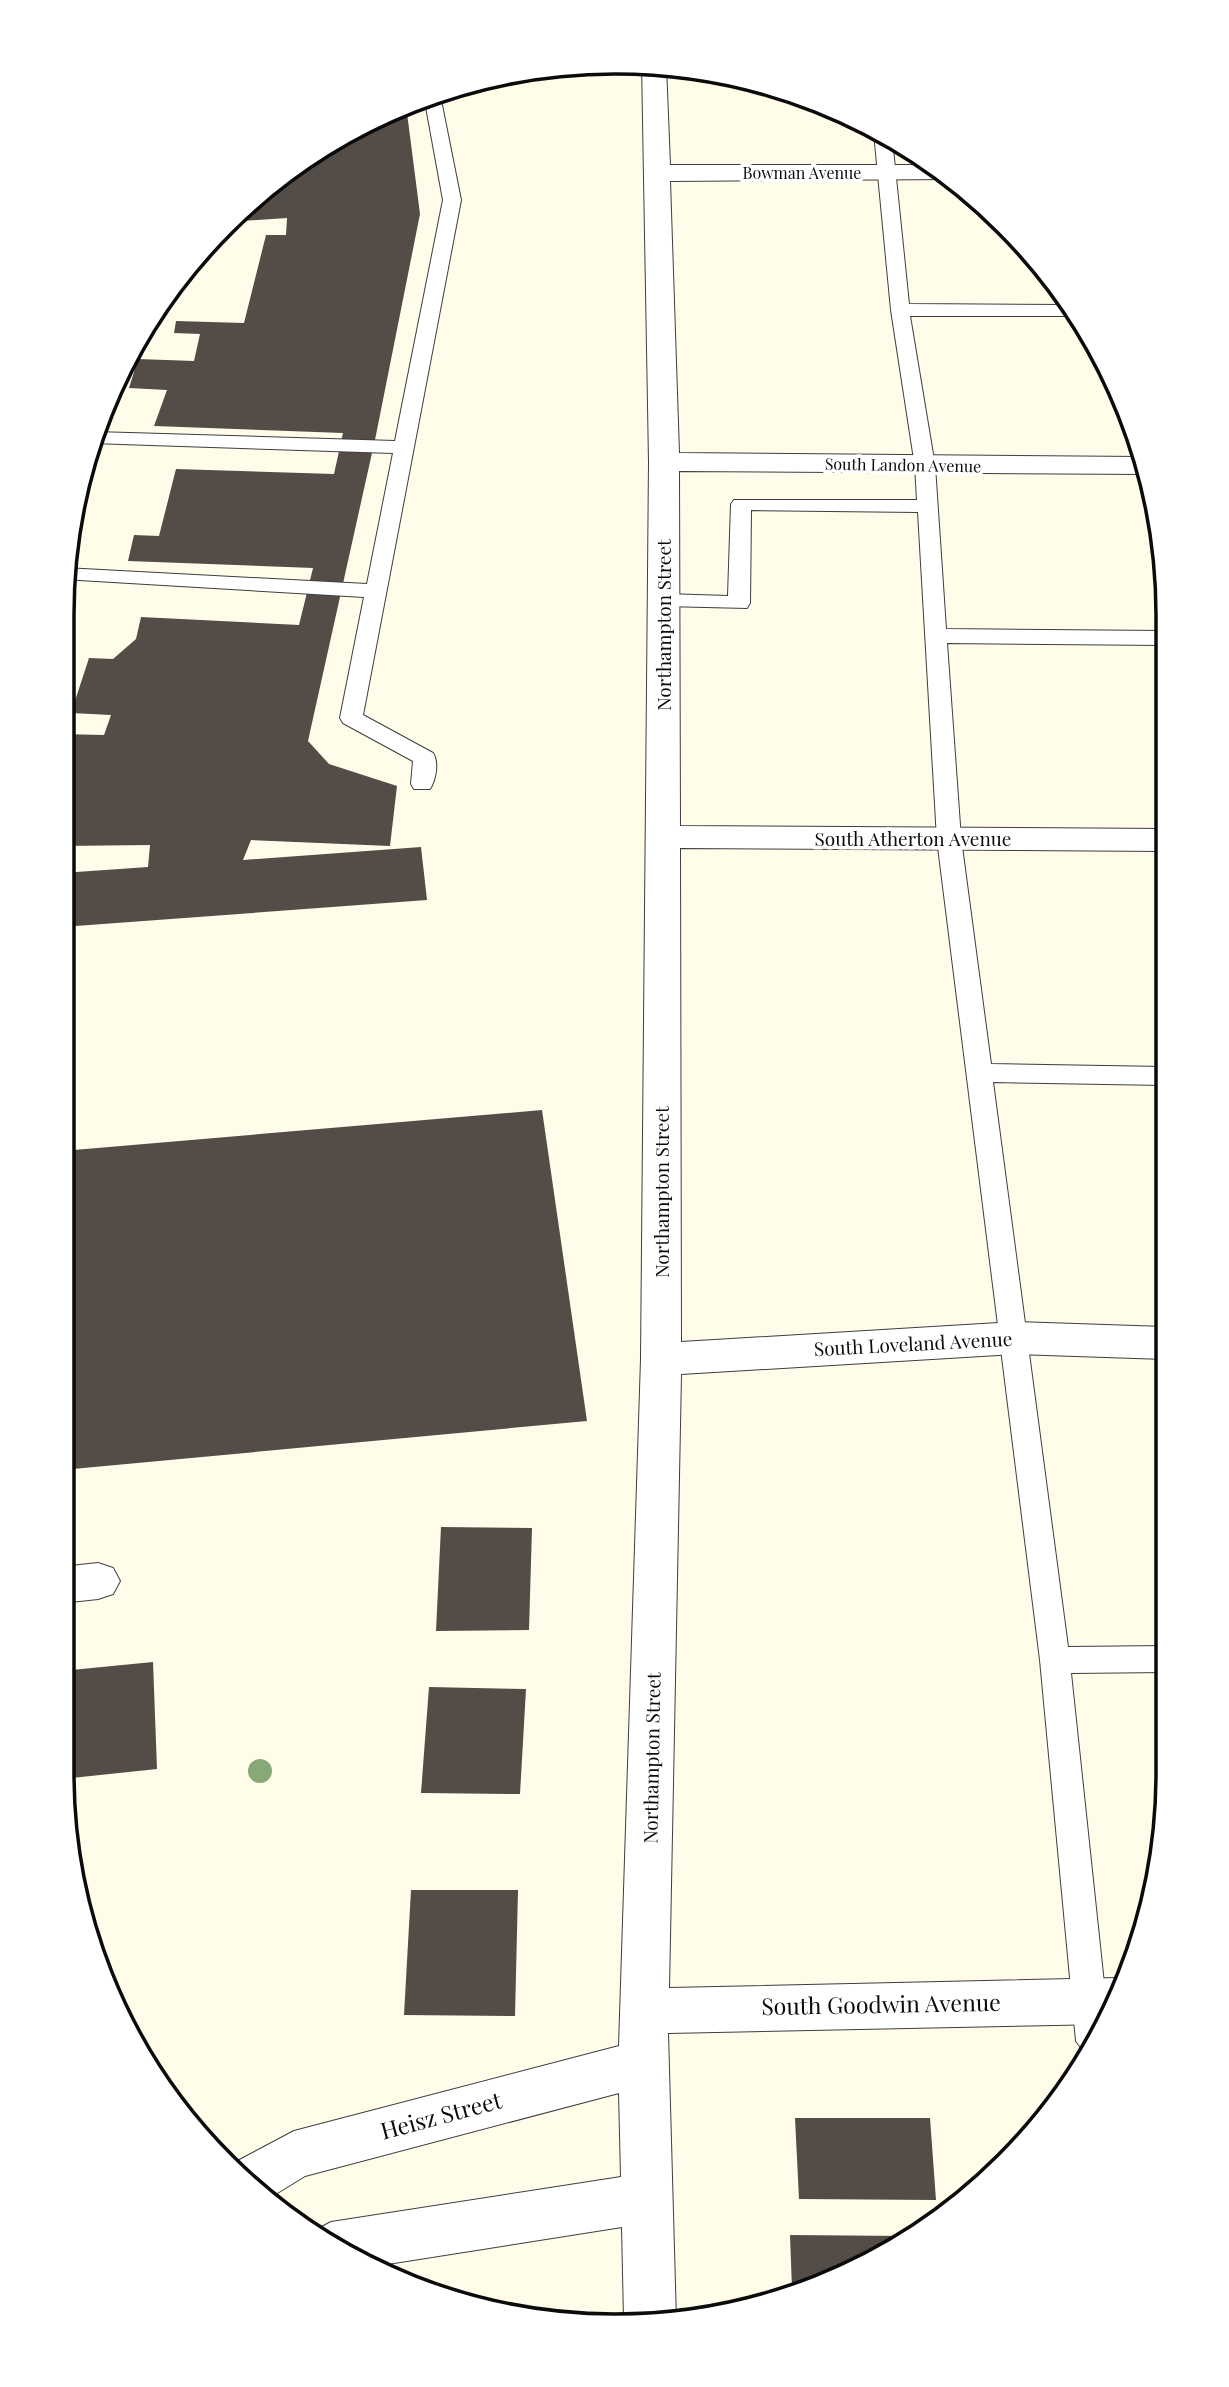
<svg xmlns="http://www.w3.org/2000/svg" width="1229" height="2387" font-family="'Playfair Display',serif">
	<style>
		.building { fill: #544d47 }
		.lines { fill: none; stroke-linecap: round; stroke-linejoin: round }
		.lane-casing { stroke: #3e3e3e; stroke-width: 2 }
		.street-casing { stroke: #3e3e3e; stroke-width: 2 }
		.lane { fill: #fff; fill-rule: evenodd }
		.street { fill: #fff; fill-rule: evenodd }
		.tree { fill: #88a878 }
		.labels { text-anchor: middle; stroke-width: 7; stroke-linejoin: round; paint-order: stroke }
		.far-street-label { font-size: 16px; fill: #0b0b0b; stroke: #fff }
		.street-label { font-size: 19px; fill: #0b0b0b; stroke: #fff }
		.near-street-label { font-size: 23px; fill: #0b0b0b; stroke: #fff }
		.rim { fill: none; stroke: #0b0b0b; stroke-width: 3.5 }
	</style>
	<rect width="100%" height="100%" fill="#fffcea"/>
	<!-- building -->
	<g class="building">
		<polygon points="406,105 420,214 376,435 308,741 329,764 397,786 390,846 251,840 243,860 421,847 427,900 62,927 62,873 148,867 150,845 62,846 62,734 104,735 111,715 71,713 89,658 113,659 136,639 141,617 299,625 313,568 128,561 134,535 159,536 176,469 334,474 343,433 154,426 167,390 129,388 138,359 194,361 200,334 174,333 176,321 244,323 266,235 286,235 287,218 228,222 249,199 338,136"/>
		<polygon points="542,1110 587,1421 62,1470 62,1151"/>
		<polygon points="441,1527 532,1528 529,1630 436,1631"/>
		<polygon points="153,1662 157,1769 62,1779 61,1671"/>
		<polygon points="429,1687 526,1689 520,1794 421,1793"/>
		<polygon points="411,1890 518,1890 515,2016 404,2015"/>
		<polygon points="795,2118 930,2118 936,2200 799,2199"/>
		<polygon points="790,2235 905,2236 860,2269 792,2289"/>
	</g>
	<g class="lines">
		<!-- lane casing -->
		<g class="lane-casing">
			<g id="lane">
				<path d="M439,90l22,110 -98,515 70,38c6,9 3,27 -3,36h-16l-3,-5 2,-23 -70,-38 -3,-5 24,-121 -302,-18 2,-11 303,16 26,-131 -302,-10 4,-11 300,9 48,-241 -19,-104z"/>
				<polygon points="877,129 892,139 909,304 1069,305 1076,316 910,316 935,466 946,629 1163,631 1163,645 947,643 961,839 991,1064 1164,1067 1164,1085 993,1082 1068,1647 1166,1646 1166,1672 1071,1673 1108,2021 1085,2053 1076,2041 1040,1660 937,839 918,512 751,510 750,603 747,608 664,606 653,600 664,594 728,596 731,504 734,500 917,500 915,466 891,310 874,133"/>
				<polygon points="85,458 93,464 86,482 78,484"/>
			</g>
		</g>
		<!-- street casing -->
		<g class="street-casing">
			<g id="street">
				<polygon points="642,63 666,65 670,165 934,165 955,179 670,181 679,453 1140,457 1145,474 679,471 680,826 1164,829 1164,851 680,848 681,1342 1015,1322 1165,1327 1165,1359 1015,1354 681,1374 669,1988 1117,1978 1124,1981 1106,2024 668,2033 676,2321 624,2319 622,2227 375,2266 338,2251 311,2233 331,2222 621,2177 619,2093 305,2176 266,2200 228,2166 294,2131 619,2046 641,1359 649,462"/>
				<polygon points="98,1563 113,1568 120,1581 113,1594 98,1599 61,1603 61,1567"/>
			</g>
		</g>
		<!-- lane -->
		<use href="#lane" class="lane"/>
		<!-- street -->
		<use href="#street" class="street"/>
	</g>
	<!-- trees -->
	<circle class="tree" cx="260" cy="1771" r="12"/>
	<g class="labels">
		<!-- far-street labels -->
		<g class="far-street-label">
			<text x="802" y="179">Bowman Avenue</text>
			<text transform="translate(903 465) rotate(1)" y="6">South Landon Avenue</text>
		</g>
		<!-- street labels -->
		<g class="street-label">
			<text transform="translate(664 625) rotate(-90)" y="7">Northampton Street</text>
			<text x="913" y="846">South Atherton Avenue</text>
			<text transform="translate(662 1192) rotate(-90)" y="7">Northampton Street</text>
			<text transform="translate(913 1344) rotate(-3)" y="7">South Loveland Avenue</text>
			<text transform="translate(652 1758) rotate(-89)" y="7">Northampton Street</text>
		</g>
		<!-- near-street labels -->
		<g class="near-street-label">
			<text transform="translate(881 2005) rotate(-1)" y="8">South Goodwin Avenue</text>
			<text transform="translate(441 2116) rotate(-15)" y="8">Heisz Street</text>
		</g>
	</g>
	<!-- crop -->
	<path d="M0 0H1229V2387H0ZM615 74H615A541 541 0 0 1 1156 615V1773A541 541 0 0 1 615 2314H615A541 541 0 0 1 74 1773V615A541 541 0 0 1 615 74Z" fill="#fff" fill-rule="evenodd"/>
	<path class="rim" d="M615 74H615A541 541 0 0 1 1156 615V1773A541 541 0 0 1 615 2314H615A541 541 0 0 1 74 1773V615A541 541 0 0 1 615 74Z"/>
</svg>
